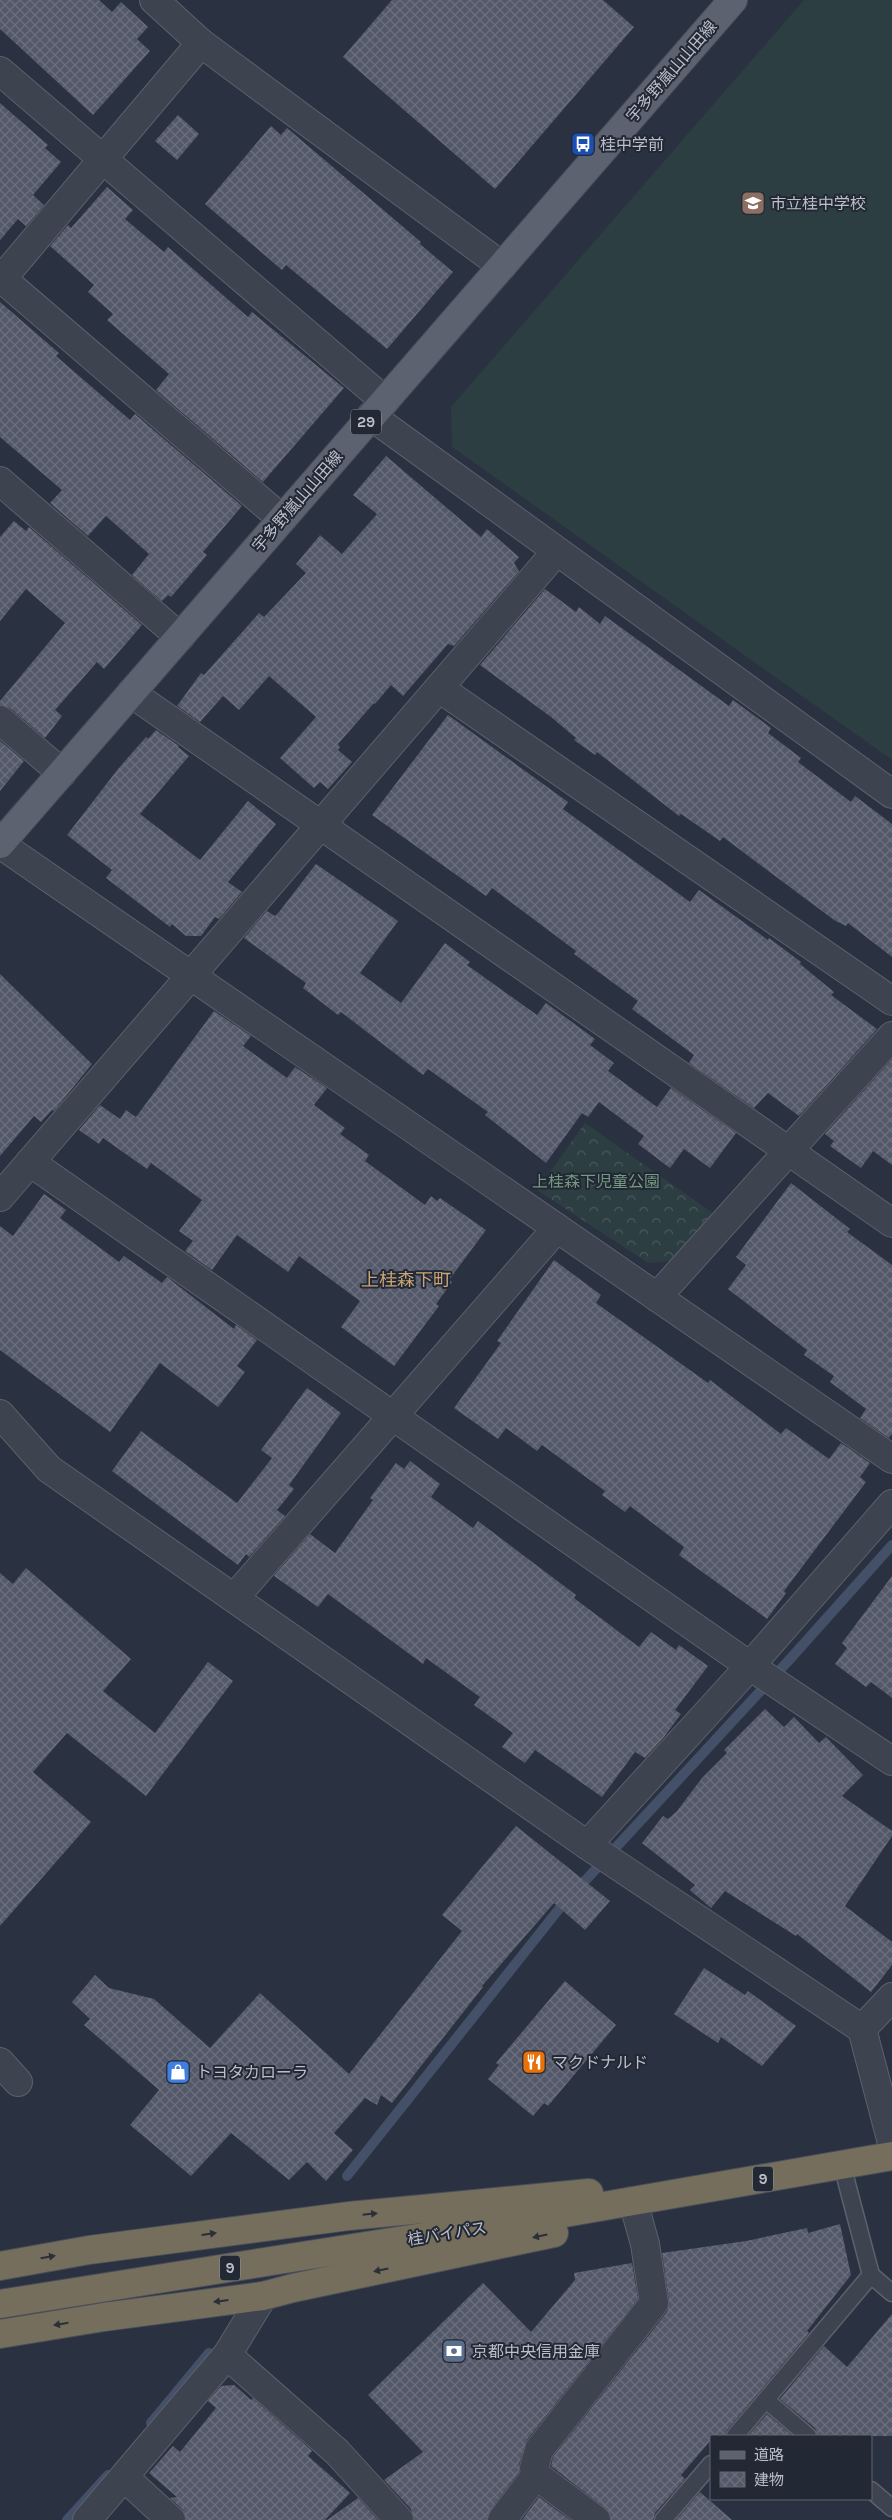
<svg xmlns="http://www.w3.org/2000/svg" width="892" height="2520" font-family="Karla,'Noto Sans JP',sans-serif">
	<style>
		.forest { fill: url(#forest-crowns) }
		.pitch { fill: #2d3e42 }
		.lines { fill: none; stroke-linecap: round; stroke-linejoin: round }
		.stream { stroke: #444f68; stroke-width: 10 }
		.building { fill: url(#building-cross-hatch) }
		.lane-casing { stroke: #5c616d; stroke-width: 19 }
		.street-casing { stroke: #5c616d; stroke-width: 30 }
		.primary-casing { stroke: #484c59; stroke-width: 30 }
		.highway-casing { stroke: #494e5a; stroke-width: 30 }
		.lane { stroke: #3e4350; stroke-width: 16 }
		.street { stroke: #3e4350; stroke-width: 28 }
		.primary { stroke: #5c626f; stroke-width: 28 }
		.highway { stroke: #756e5c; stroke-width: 28 }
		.oneway { fill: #2b2f39 }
		.labels { text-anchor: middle; stroke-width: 4; stroke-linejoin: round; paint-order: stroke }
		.shield { fill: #232835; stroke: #8d929d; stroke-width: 1 }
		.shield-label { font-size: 15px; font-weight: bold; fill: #bbbfca }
		.street-label { font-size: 16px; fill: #bbbfca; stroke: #232835 }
		.poi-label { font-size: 16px; fill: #bbbfca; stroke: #232835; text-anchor: start }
		.park-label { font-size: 16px; fill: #759881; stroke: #232835 }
		.neighbourhood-label { font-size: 18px; fill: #caa576; stroke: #232835 }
	</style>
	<defs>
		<pattern id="forest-crowns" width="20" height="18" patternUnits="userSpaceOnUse" patternTransform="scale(1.25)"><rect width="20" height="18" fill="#2d3e42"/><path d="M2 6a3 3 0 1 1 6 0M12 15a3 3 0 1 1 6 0" fill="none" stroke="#4a585c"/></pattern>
		<pattern id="building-cross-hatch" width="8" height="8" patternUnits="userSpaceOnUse" patternTransform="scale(1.25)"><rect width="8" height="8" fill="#54596a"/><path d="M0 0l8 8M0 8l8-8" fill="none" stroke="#6b6f7e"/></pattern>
	</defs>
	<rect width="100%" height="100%" fill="#2a3140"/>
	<!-- forest -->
	<polygon class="forest" points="585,1123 714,1214 673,1261 648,1263 537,1190"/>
	<!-- pitch -->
	<polygon class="pitch" points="804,0 892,0 892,760 452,447 451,407"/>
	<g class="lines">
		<!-- stream -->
		<g class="stream">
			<polyline points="347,2176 559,1909 791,1658 892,1545"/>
			<polyline points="151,2423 209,2353"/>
			<polyline points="67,2520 108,2475"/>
		</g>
	</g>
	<!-- building -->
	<g class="building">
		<polygon points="0,0 99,0 112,12 121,2 148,27 137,39 150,51 93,115 0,29"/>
		<polygon points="392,0 603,0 634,27 495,189 343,57"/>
		<polygon points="0,103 48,145 45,148 61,162 33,195 44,205 26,226 18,219 0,240"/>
		<polygon points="178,115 199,134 177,160 155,141"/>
		<polygon points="271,126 281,135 287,128 421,242 420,244 453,272 387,349 286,265 282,270 205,204"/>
		<polygon points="107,187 133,210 125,219 164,252 168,247 248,317 252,312 344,388 263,482 156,390 169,374 107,320 113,314 88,292 94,285 50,246 68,225 71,228"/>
		<polygon points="0,302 59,353 56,356 130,420 135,414 242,506 203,552 207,555 171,597 168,595 162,601 132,575 149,554 106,516 88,536 50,503 62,490 0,437"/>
		<polygon points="386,456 481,537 487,529 519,557 514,563 519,571 454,646 448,644 403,696 391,685 375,704 374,703 338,744 340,747 338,750 352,762 328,789 320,782 314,788 280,758 316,717 269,676 239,710 223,696 200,722 177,706 201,673 204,675 259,613 264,617 306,573 296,564 320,535 342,554 377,514 353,495"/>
		<polygon points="14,521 26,531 29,527 142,625 104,669 97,662 55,710 62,716 45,738 10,708 0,705 0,701 65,623 26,589 0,621 0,537"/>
		<polygon points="545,589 576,612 579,607 600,624 605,616 729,706 733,700 771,728 768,733 801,758 798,762 851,802 855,796 892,824 892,957 848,923 846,926 834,920 723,837 720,841 681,814 679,816 597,752 595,755 574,740 576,738 551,717 480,665"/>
		<polygon points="448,715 568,802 563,809 690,902 699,890 768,940 769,938 801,962 800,964 834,992 831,995 877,1029 799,1116 768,1093 754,1108 689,1063 694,1055 632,1009 638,1001 574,954 576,951 492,888 486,896 372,815"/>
		<polygon points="156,730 179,746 178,747 189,756 140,814 200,860 248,801 276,824 228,882 242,892 219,919 215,917 201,936 186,936 172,924 170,927 106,878 112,870 67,835 118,769 146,737 148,739"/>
		<polygon points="0,741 24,761 0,791"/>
		<polygon points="316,864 398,921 360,973 401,1003 445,943 470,962 467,965 537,1015 546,1003 595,1039 590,1045 614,1063 608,1071 657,1107 671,1088 736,1133 710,1168 684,1149 670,1168 638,1144 644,1136 599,1102 588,1117 582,1113 546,1163 485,1115 488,1112 428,1069 423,1075 341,1012 338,1015 303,988 306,983 244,938 267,911 275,916 279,912"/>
		<polygon points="0,974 92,1064 54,1111 52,1110 41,1122 34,1116 0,1156"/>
		<polygon points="214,1011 251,1036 243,1046 287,1078 295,1067 327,1088 314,1105 345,1128 340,1134 369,1155 365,1161 425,1205 431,1196 437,1201 440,1198 486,1230 449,1280 452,1282 436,1304 439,1306 394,1366 341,1327 360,1301 299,1256 288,1272 237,1235 212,1270 185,1251 193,1241 179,1231 202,1200 151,1163 147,1169 103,1138 99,1144 79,1130 100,1105 120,1119 126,1110 136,1117"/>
		<polygon points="892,1059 892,1165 873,1151 861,1168 830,1146 834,1141 825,1134"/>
		<polygon points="791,1183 850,1229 847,1232 892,1265 892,1434 889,1438 860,1418 866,1409 830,1382 834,1376 804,1355 807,1350 728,1289 746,1265 736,1257"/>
		<polygon points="44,1194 66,1210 60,1218 119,1262 124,1256 162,1283 167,1277 234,1329 236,1325 257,1340 237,1366 245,1372 218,1407 160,1363 110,1432 0,1350 0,1226 13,1236"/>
		<polygon points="554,1260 601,1295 596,1303 708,1383 710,1380 781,1434 786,1428 829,1459 841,1443 870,1463 860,1477 866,1482 784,1591 786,1593 767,1619 679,1555 684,1547 630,1506 625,1512 602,1495 605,1491 542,1445 537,1451 506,1428 498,1439 454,1408 501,1343 497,1341"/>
		<polygon points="307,1388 341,1413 289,1485 294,1489 277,1510 285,1516 249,1557 246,1554 238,1565 112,1471 141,1431 237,1503 272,1458 261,1450"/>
		<polygon points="410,1461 440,1484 431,1497 473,1528 478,1521 576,1595 574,1598 639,1647 651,1632 676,1650 679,1645 708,1666 675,1710 681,1714 664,1737 645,1758 635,1752 602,1797 535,1750 525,1763 502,1747 513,1733 474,1705 480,1697 426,1658 423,1664 328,1594 318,1607 274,1576 310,1534 335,1553 373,1500 370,1498 396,1463 404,1469"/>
		<polygon points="26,1568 131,1659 103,1691 155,1733 208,1662 233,1681 146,1796 67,1733 33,1772 91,1822 0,1926 0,1573 13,1584"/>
		<polygon points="892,1576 892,1698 871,1682 866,1687 835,1664 847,1648 842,1643"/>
		<polygon points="765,1709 784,1727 794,1717 819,1743 826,1737 863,1775 842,1796 892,1831 892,1836 845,1906 892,1942 892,1965 871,1992 797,1934 796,1936 725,1891 711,1908 690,1890 695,1885 642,1843 663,1816 668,1819 677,1811 702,1778 727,1753 724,1750"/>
		<polygon points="516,1826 610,1901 585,1930 554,1903 482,1986 483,1987 392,2103 381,2095 377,2105 365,2098 334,2133 353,2150 326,2181 307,2162 289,2180 231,2133 191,2176 130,2125 159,2090 84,2025 90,2019 72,2002 95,1975 109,1988 154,1999 210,2048 260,1993 349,2074 462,1931 442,1915"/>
		<polygon points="704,1968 745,1995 748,1991 796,2026 762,2066 721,2037 718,2043 674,2014"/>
		<polygon points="565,1981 616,2025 548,2106 544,2103 533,2116 488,2079 499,2065 496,2063"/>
		<polygon points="840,2224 851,2275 807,2331 809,2333 727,2430 725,2436 711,2436 711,2440 681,2475 685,2479 655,2513 653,2520 611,2520 605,2508 551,2466 553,2457 667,2312 669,2301 662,2253 746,2241 807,2228 808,2233"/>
		<polygon points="632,2263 638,2299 527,2440 519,2464 519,2472 490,2511 487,2520 414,2520 411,2509 384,2480 423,2452 368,2395 483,2283 531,2332 575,2280 574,2273"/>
		<polygon points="892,2314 892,2436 818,2436 815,2428 780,2399 824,2346 847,2367"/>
		<polygon points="234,2385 251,2400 253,2398 312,2451 308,2456 350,2493 325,2520 186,2520 182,2509 170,2498 177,2497 149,2473 173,2446 180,2452 216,2408 208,2401 221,2386"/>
		<polygon points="767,2414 793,2436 748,2436"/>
		<polygon points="700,2492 732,2520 676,2520"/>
		<polygon points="539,2497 570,2520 522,2520"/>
		<polygon points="358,2498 378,2520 327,2520"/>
	</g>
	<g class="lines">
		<!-- lane casing -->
		<g class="lane-casing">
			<g id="lane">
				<polyline points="842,2165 871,2275"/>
				<polyline points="766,2400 808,2436"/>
				<polyline points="735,2436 871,2275 892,2293"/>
				<polyline points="871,2490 892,2508"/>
				<polyline points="663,2520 711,2464"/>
			</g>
		</g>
		<!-- street casing -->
		<g class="street-casing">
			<g id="street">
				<polyline points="154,0 201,43 502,266"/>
				<polyline points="0,71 385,401"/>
				<polyline points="0,277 282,519"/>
				<polyline points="0,281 201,43"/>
				<polyline points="371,416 892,794"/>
				<polyline points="0,481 180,637"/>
				<polyline points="439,688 892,1001"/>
				<polyline points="131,693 892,1223"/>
				<polyline points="0,720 62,773"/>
				<polyline points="0,844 892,1459"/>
				<polyline points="30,1162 750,1666 892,1761"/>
				<polyline points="0,1197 556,552"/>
				<polyline points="657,1297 892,1036"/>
				<polyline points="0,1414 49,1469 587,1845 862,2029 892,2143"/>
				<polyline points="234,1598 557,1228"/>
				<polyline points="587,1845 750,1666 892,1504"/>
				<polyline points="862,2029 892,1997"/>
				<polyline points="0,2062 18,2082"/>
				<polyline points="227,2355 337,2452 399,2520"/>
				<polyline points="536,2475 534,2468 539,2450 654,2303 645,2244 633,2201"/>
				<polyline points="124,2477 171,2520"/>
				<polyline points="87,2520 227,2355 263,2296"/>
				<polyline points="502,2520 536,2475 596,2520"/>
			</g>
		</g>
		<!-- primary casing -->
		<g class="primary-casing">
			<polyline id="primary" points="0,844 733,0"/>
		</g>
		<!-- highway casing -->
		<g class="highway-casing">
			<g id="highway">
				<polyline points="0,2266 89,2250 349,2216 589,2193"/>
				<polyline points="0,2304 461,2231 892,2156"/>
				<polyline points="0,2334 104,2317 263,2296 293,2288 554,2233"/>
			</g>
		</g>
		<!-- lane -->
		<use href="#lane" class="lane"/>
		<!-- street -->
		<use href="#street" class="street"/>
		<!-- primary -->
		<use href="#primary" class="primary"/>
		<!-- highway -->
		<use href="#highway" class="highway"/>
	</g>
	<!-- one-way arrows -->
	<defs><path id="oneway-solid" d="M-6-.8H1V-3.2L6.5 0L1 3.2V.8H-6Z" transform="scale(1.25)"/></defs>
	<g class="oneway">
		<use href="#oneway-solid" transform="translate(370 2214) rotate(-6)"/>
		<use href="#oneway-solid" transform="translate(209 2234) rotate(-8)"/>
		<use href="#oneway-solid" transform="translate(540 2236) rotate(168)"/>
		<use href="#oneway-solid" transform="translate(48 2257) rotate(-10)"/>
		<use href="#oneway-solid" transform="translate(381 2270) rotate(168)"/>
		<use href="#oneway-solid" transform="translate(221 2301) rotate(173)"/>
		<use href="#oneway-solid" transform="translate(61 2324) rotate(171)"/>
	</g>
	<!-- icons -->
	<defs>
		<g id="bus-square" transform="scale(1.25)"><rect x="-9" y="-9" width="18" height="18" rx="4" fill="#1a4fb4" stroke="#232835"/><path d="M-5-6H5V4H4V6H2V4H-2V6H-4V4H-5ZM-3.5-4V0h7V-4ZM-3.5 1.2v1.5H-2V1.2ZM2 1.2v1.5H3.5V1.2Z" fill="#fff"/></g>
		<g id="school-square" transform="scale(1.25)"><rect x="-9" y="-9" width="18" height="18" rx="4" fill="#8d6e63" stroke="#232835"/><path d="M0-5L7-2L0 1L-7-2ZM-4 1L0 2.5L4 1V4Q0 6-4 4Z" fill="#fff"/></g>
		<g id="restaurant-square" transform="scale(1.25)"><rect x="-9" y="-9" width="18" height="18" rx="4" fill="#e8710a" stroke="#232835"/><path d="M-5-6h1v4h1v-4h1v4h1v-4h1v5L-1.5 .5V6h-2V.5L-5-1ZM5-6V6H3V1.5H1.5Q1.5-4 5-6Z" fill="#fff"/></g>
		<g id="shop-square" transform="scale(1.25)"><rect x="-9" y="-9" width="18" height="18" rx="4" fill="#3f7fe0" stroke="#232835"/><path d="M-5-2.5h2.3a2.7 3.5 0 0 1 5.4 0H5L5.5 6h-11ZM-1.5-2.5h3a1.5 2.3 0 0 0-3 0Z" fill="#fff"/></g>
		<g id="bank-square" transform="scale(1.25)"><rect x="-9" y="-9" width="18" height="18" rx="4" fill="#5c6f8a" stroke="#232835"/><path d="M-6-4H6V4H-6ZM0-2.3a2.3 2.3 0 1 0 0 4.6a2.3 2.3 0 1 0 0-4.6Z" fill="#fff"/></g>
	</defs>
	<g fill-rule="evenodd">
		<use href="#bus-square" x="583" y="144"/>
		<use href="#school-square" x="753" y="203"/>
		<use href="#restaurant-square" x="534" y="2062"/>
		<use href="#shop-square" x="178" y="2072"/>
		<use href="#bank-square" x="454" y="2351"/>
	</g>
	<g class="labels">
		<!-- shield labels -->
		<g class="shield">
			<rect x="351" y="409.5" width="30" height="25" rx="4"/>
			<rect x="753" y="2166.5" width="20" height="25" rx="4"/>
			<rect x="220" y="2255.5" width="20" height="25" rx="4"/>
		</g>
		<g class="shield-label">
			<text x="366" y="427">29</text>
			<text x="763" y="2184">9</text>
			<text x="230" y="2273">9</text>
		</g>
		<!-- street labels -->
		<g class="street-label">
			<text transform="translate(671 71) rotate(-49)" y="6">宇多野嵐山山田線</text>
			<text transform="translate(297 501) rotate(-49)" y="6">宇多野嵐山山田線</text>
			<text transform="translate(447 2233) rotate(-9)" y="6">桂バイパス</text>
		</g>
		<!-- poi labels -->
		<g class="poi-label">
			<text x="600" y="150">桂中学前</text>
			<text x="770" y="209">市立桂中学校</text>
			<text x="552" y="2068">マクドナルド</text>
			<text x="196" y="2078">トヨタカローラ</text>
			<text x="472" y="2357">京都中央信用金庫</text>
		</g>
		<!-- park labels -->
		<g class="park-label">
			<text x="596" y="1187">上桂森下児童公園</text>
		</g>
		<!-- neighbourhood labels -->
		<g class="neighbourhood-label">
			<text x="406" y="1286">上桂森下町</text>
		</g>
	</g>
	<!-- legend -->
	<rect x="710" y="2435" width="162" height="65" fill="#232835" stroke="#606471"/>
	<rect x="720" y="2451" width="25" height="8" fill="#5c626f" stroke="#606471"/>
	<text x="754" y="2460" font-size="15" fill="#bbbfca">道路</text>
	<rect x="720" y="2472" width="25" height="15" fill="url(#building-cross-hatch)" stroke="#606471"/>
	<text x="754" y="2485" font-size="15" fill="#bbbfca">建物</text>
</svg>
